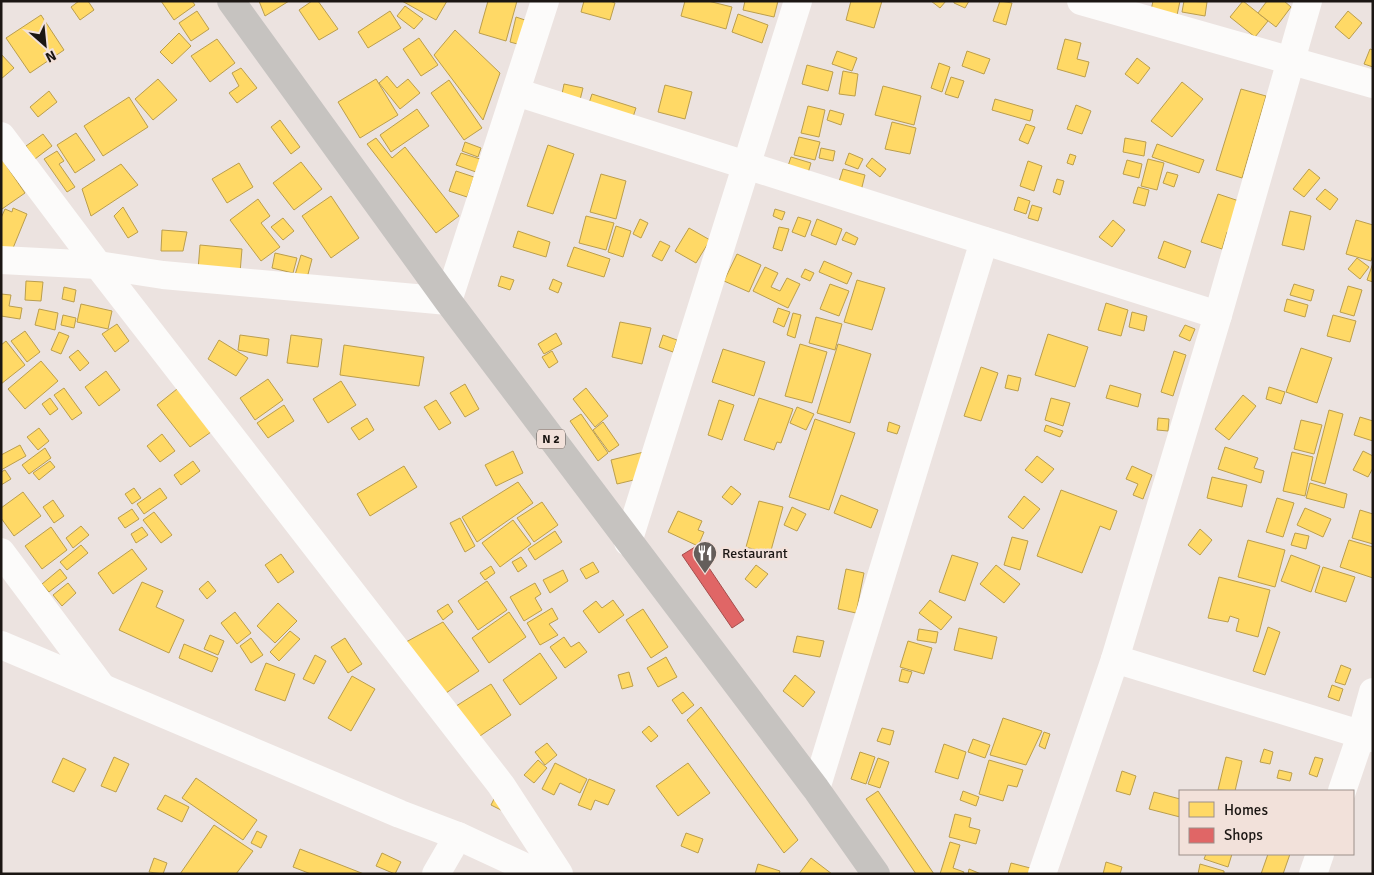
<svg xmlns="http://www.w3.org/2000/svg" width="1374" height="875" font-family="Signika,sans-serif">
	<style>
		.homes { fill: #ffd966; stroke: #bb9e4d }
		.shops { fill: #e06666; stroke: #a54e4d }
		.lines { fill: none; stroke-linecap: round; stroke-linejoin: round }
		.minor { stroke: #fcfbfa; stroke-width: 28 }
		.major { stroke: #c6c3c0; stroke-width: 28 }
		.labels { text-anchor: middle; stroke-width: 5; stroke-linejoin: round; paint-order: stroke }
		.shield { fill: #f2e1da; stroke: #5c534f; stroke-width: 1 }
		.shield-label { font-size: 12px; font-weight: bold; fill: #1b1613 }
		.poi-label { font-size: 14px; fill: #1b1613; stroke: #f2e1da; text-anchor: start }
	</style>
	<rect width="100%" height="100%" fill="#ece3e0"/>
	<!-- homes -->
	<g class="homes">
		<polygon points="79,1 88,1 94,10 80,20 71,7"/>
		<polygon points="161,1 192,1 195,5 174,20"/>
		<polygon points="259,1 289,1 265,16"/>
		<polygon points="312,1 318,1 338,29 319,40 299,10"/>
		<polygon points="402,1 447,1 436,20"/>
		<polygon points="488,1 517,1 506,41 479,33"/>
		<polygon points="584,1 610,1 615,3 610,20 581,12"/>
		<polygon points="685,1 708,1 732,7 726,29 681,16"/>
		<polygon points="745,1 778,1 774,17 743,10"/>
		<polygon points="851,1 882,1 874,28 846,20"/>
		<polygon points="931,1 946,1 940,8"/>
		<polygon points="954,1 969,1 965,8 954,3"/>
		<polygon points="1000,1 1012,3 1006,25 993,21"/>
		<polygon points="1153,1 1180,1 1176,20 1150,15"/>
		<polygon points="1184,1 1207,2 1205,16 1182,12"/>
		<polygon points="1243,1 1268,21 1255,37 1230,17"/>
		<polygon points="1267,1 1284,1 1291,7 1276,27 1258,13"/>
		<polygon points="405,6 423,19 414,29 397,16"/>
		<polygon points="197,11 209,29 191,41 179,23"/>
		<polygon points="390,11 401,28 368,48 358,32"/>
		<polygon points="1348,11 1362,23 1349,39 1335,27"/>
		<polygon points="738,14 768,25 762,43 732,32"/>
		<polygon points="41,15 64,50 30,73 6,38"/>
		<polygon points="516,17 528,21 521,45 510,42"/>
		<polygon points="455,30 500,73 483,120 434,55"/>
		<polygon points="179,33 191,46 172,64 160,52"/>
		<polygon points="419,38 438,65 421,76 403,49"/>
		<polygon points="217,39 235,63 210,82 191,56"/>
		<polygon points="1065,39 1081,43 1077,59 1089,62 1085,77 1057,69"/>
		<polygon points="1370,49 1373,50 1373,67 1364,64"/>
		<polygon points="837,51 857,58 852,71 832,64"/>
		<polygon points="967,51 990,59 984,74 962,66"/>
		<polygon points="1,54 14,68 1,79"/>
		<polygon points="1137,58 1150,68 1138,84 1125,74"/>
		<polygon points="939,63 950,67 942,92 931,88"/>
		<polygon points="807,65 833,72 828,91 802,84"/>
		<polygon points="241,68 257,88 237,103 229,93 239,86 232,73"/>
		<polygon points="843,71 858,74 855,96 839,94"/>
		<polygon points="387,76 397,88 408,79 420,93 400,109 379,83"/>
		<polygon points="951,77 964,81 958,98 945,94"/>
		<polygon points="158,79 177,100 153,120 135,99"/>
		<polygon points="376,79 398,115 360,138 338,102"/>
		<polygon points="449,80 482,128 464,140 431,93"/>
		<polygon points="1182,82 1203,99 1172,137 1151,121"/>
		<polygon points="564,84 583,88 579,104 561,99"/>
		<polygon points="665,85 692,92 685,119 658,112"/>
		<polygon points="883,86 921,96 914,125 875,115"/>
		<polygon points="1241,89 1266,96 1242,178 1216,170"/>
		<polygon points="49,91 57,102 38,117 30,107"/>
		<polygon points="592,94 636,108 631,123 587,109"/>
		<polygon points="129,97 148,127 103,156 84,126"/>
		<polygon points="995,99 1033,110 1030,121 992,110"/>
		<polygon points="1076,105 1091,111 1082,134 1067,129"/>
		<polygon points="808,106 825,110 819,137 801,133"/>
		<polygon points="417,109 429,126 391,152 380,135"/>
		<polygon points="830,110 844,114 841,125 827,120"/>
		<polygon points="280,120 300,147 291,154 271,127"/>
		<polygon points="892,122 916,128 910,154 885,149"/>
		<polygon points="1026,124 1035,127 1028,144 1019,140"/>
		<polygon points="76,133 95,160 75,173 57,145"/>
		<polygon points="43,134 52,146 35,159 26,146"/>
		<polygon points="799,137 820,142 815,160 794,155"/>
		<polygon points="376,138 392,158 405,147 459,216 436,233 367,144"/>
		<polygon points="1125,138 1146,142 1144,156 1123,152"/>
		<polygon points="465,142 481,148 478,157 462,151"/>
		<polygon points="1157,144 1204,160 1199,173 1152,157"/>
		<polygon points="548,145 574,154 553,214 527,206"/>
		<polygon points="821,148 835,151 833,161 819,158"/>
		<polygon points="57,151 64,161 59,164 75,187 67,192 44,159"/>
		<polygon points="461,153 480,159 476,172 456,165"/>
		<polygon points="849,153 863,159 858,169 845,164"/>
		<polygon points="1070,154 1076,156 1073,165 1067,163"/>
		<polygon points="791,157 811,163 808,173 788,166"/>
		<polygon points="1,158 25,193 2,209 1,209"/>
		<polygon points="872,158 886,169 880,177 866,166"/>
		<polygon points="1148,159 1164,163 1157,190 1141,186"/>
		<polygon points="1127,160 1142,164 1139,178 1123,174"/>
		<polygon points="1028,161 1042,166 1034,191 1020,186"/>
		<polygon points="301,162 322,189 294,210 273,183"/>
		<polygon points="239,163 253,187 227,203 212,179"/>
		<polygon points="121,164 138,185 91,216 82,189"/>
		<polygon points="843,169 865,175 860,195 837,188"/>
		<polygon points="1309,169 1320,178 1304,197 1293,189"/>
		<polygon points="456,171 474,177 467,197 449,191"/>
		<polygon points="1167,172 1178,175 1174,187 1163,183"/>
		<polygon points="601,174 626,181 616,219 590,212"/>
		<polygon points="1057,179 1064,181 1060,195 1053,192"/>
		<polygon points="1138,187 1149,190 1145,206 1133,203"/>
		<polygon points="1325,189 1338,199 1330,210 1316,199"/>
		<polygon points="1218,194 1245,203 1233,235 1227,232 1222,249 1201,242"/>
		<polygon points="331,196 359,238 331,258 302,216"/>
		<polygon points="1018,197 1030,201 1026,214 1014,210"/>
		<polygon points="258,199 270,216 261,223 280,247 261,261 230,220"/>
		<polygon points="1032,205 1042,208 1038,221 1028,218"/>
		<polygon points="123,207 138,232 128,238 114,216"/>
		<polygon points="13,208 27,214 11,253 1,249 1,218 5,209 12,212"/>
		<polygon points="775,209 785,212 782,220 773,216"/>
		<polygon points="1290,211 1311,216 1304,250 1282,245"/>
		<polygon points="586,216 614,223 606,250 579,243"/>
		<polygon points="798,217 811,221 805,237 792,232"/>
		<polygon points="283,218 294,231 283,240 271,227"/>
		<polygon points="640,219 648,223 641,238 633,234"/>
		<polygon points="817,219 842,229 836,245 811,235"/>
		<polygon points="1113,220 1125,230 1112,247 1099,237"/>
		<polygon points="1356,220 1373,225 1373,255 1371,261 1346,254"/>
		<polygon points="616,226 631,231 623,257 608,252"/>
		<polygon points="779,227 789,229 782,251 773,248"/>
		<polygon points="689,228 710,240 696,263 675,251"/>
		<polygon points="162,230 187,232 183,251 161,251"/>
		<polygon points="518,231 550,242 546,257 513,247"/>
		<polygon points="846,232 858,238 855,245 842,240"/>
		<polygon points="660,241 670,246 662,261 652,256"/>
		<polygon points="1164,241 1191,251 1185,268 1158,258"/>
		<polygon points="200,245 242,249 240,273 198,270"/>
		<polygon points="574,247 610,259 604,277 567,266"/>
		<polygon points="275,253 297,258 293,273 272,268"/>
		<polygon points="737,254 761,265 749,292 724,281"/>
		<polygon points="301,255 312,259 307,278 295,275"/>
		<polygon points="1357,258 1369,267 1360,279 1348,269"/>
		<polygon points="824,261 852,273 847,284 819,272"/>
		<polygon points="1373,263 1373,282 1367,280"/>
		<polygon points="765,267 778,273 771,287 780,291 787,278 800,284 788,308 753,291"/>
		<polygon points="805,269 814,273 810,281 801,277"/>
		<polygon points="501,276 514,280 510,290 498,286"/>
		<polygon points="553,279 562,283 558,293 549,289"/>
		<polygon points="857,280 885,288 872,330 844,322"/>
		<polygon points="26,281 43,282 41,301 25,300"/>
		<polygon points="830,284 849,291 839,316 820,309"/>
		<polygon points="1294,284 1314,290 1311,301 1290,295"/>
		<polygon points="1348,286 1362,290 1354,316 1340,312"/>
		<polygon points="64,287 76,290 74,302 62,299"/>
		<polygon points="1,294 11,295 9,306 22,308 20,319 1,316"/>
		<polygon points="1287,299 1308,305 1305,317 1284,311"/>
		<polygon points="1106,303 1128,310 1121,336 1098,330"/>
		<polygon points="81,304 112,311 108,329 77,322"/>
		<polygon points="778,308 790,312 784,327 773,322"/>
		<polygon points="39,309 58,313 55,330 35,325"/>
		<polygon points="1132,312 1147,316 1144,331 1129,327"/>
		<polygon points="793,313 801,315 795,338 787,335"/>
		<polygon points="63,315 76,318 74,328 61,325"/>
		<polygon points="1333,315 1356,321 1350,342 1327,336"/>
		<polygon points="816,317 842,324 835,350 809,343"/>
		<polygon points="620,322 651,328 642,364 612,357"/>
		<polygon points="117,324 129,341 115,352 102,334"/>
		<polygon points="1185,325 1195,329 1190,341 1179,336"/>
		<polygon points="25,331 40,352 27,362 11,341"/>
		<polygon points="59,332 69,336 61,354 51,350"/>
		<polygon points="556,333 562,344 544,354 538,344"/>
		<polygon points="1048,334 1088,347 1075,387 1035,375"/>
		<polygon points="240,335 269,339 267,356 238,350"/>
		<polygon points="291,335 322,339 318,367 287,363"/>
		<polygon points="663,335 677,340 673,352 659,347"/>
		<polygon points="219,340 248,358 236,376 208,359"/>
		<polygon points="6,341 25,365 1,384 1,345"/>
		<polygon points="800,344 827,352 812,403 785,396"/>
		<polygon points="838,344 871,354 850,423 817,413"/>
		<polygon points="344,345 424,357 419,386 340,375"/>
		<polygon points="1301,348 1332,358 1317,403 1286,392"/>
		<polygon points="723,349 765,362 754,396 712,382"/>
		<polygon points="78,350 89,363 80,371 69,357"/>
		<polygon points="552,351 558,362 549,368 542,357"/>
		<polygon points="1174,351 1186,355 1173,396 1161,392"/>
		<polygon points="41,361 58,381 25,409 8,389"/>
		<polygon points="981,367 998,373 981,421 964,416"/>
		<polygon points="106,371 120,390 99,406 85,387"/>
		<polygon points="1008,375 1021,378 1018,391 1005,388"/>
		<polygon points="268,379 283,400 255,420 240,398"/>
		<polygon points="341,381 356,405 328,423 313,399"/>
		<polygon points="465,384 479,409 465,417 450,393"/>
		<polygon points="1110,385 1141,394 1138,407 1106,398"/>
		<polygon points="1269,387 1285,392 1281,404 1266,399"/>
		<polygon points="64,388 82,413 72,420 54,395"/>
		<polygon points="586,388 608,416 595,427 573,399"/>
		<polygon points="177,389 211,432 190,447 157,405"/>
		<polygon points="1243,395 1256,406 1229,440 1215,429"/>
		<polygon points="50,398 58,409 50,415 42,404"/>
		<polygon points="759,398 793,409 781,443 777,442 774,450 744,440"/>
		<polygon points="1051,398 1070,403 1063,426 1045,420"/>
		<polygon points="436,400 451,423 439,430 424,407"/>
		<polygon points="719,400 734,405 722,440 708,435"/>
		<polygon points="284,405 294,421 268,438 257,423"/>
		<polygon points="797,407 814,414 806,430 790,423"/>
		<polygon points="1329,410 1343,414 1325,484 1311,480"/>
		<polygon points="581,414 608,453 598,461 570,421"/>
		<polygon points="1360,417 1373,421 1373,441 1354,435"/>
		<polygon points="367,418 374,430 359,440 351,428"/>
		<polygon points="1158,418 1169,419 1168,431 1157,430"/>
		<polygon points="815,419 855,433 829,510 789,497"/>
		<polygon points="1301,420 1322,425 1314,454 1294,449"/>
		<polygon points="603,422 619,445 609,452 593,430"/>
		<polygon points="889,422 900,426 897,434 887,431"/>
		<polygon points="1046,425 1063,431 1060,437 1044,431"/>
		<polygon points="39,428 49,441 38,450 27,437"/>
		<polygon points="162,434 175,451 160,462 147,446"/>
		<polygon points="20,445 26,456 1,470 1,455"/>
		<polygon points="1225,447 1258,458 1254,468 1264,471 1261,483 1218,469"/>
		<polygon points="45,448 51,458 29,474 22,465"/>
		<polygon points="513,451 523,473 496,486 485,465"/>
		<polygon points="648,451 642,478 617,484 611,460"/>
		<polygon points="1363,451 1373,456 1373,468 1368,477 1353,470"/>
		<polygon points="1292,452 1313,457 1305,496 1283,491"/>
		<polygon points="1037,456 1054,469 1042,483 1025,470"/>
		<polygon points="50,461 55,467 39,480 33,473"/>
		<polygon points="193,461 200,471 181,485 174,475"/>
		<polygon points="404,466 417,487 370,516 357,494"/>
		<polygon points="1132,466 1152,475 1143,499 1133,495 1138,484 1126,479"/>
		<polygon points="5,470 11,479 1,485 1,472"/>
		<polygon points="1212,477 1247,485 1242,507 1207,498"/>
		<polygon points="518,482 533,503 477,542 462,517"/>
		<polygon points="1310,483 1347,494 1344,508 1306,498"/>
		<polygon points="731,486 741,494 732,505 722,497"/>
		<polygon points="134,488 141,498 132,504 125,494"/>
		<polygon points="160,488 167,498 144,514 137,504"/>
		<polygon points="1061,490 1117,511 1110,530 1100,526 1082,573 1037,556"/>
		<polygon points="23,492 41,516 14,536 1,518 1,508"/>
		<polygon points="841,495 878,510 871,528 834,513"/>
		<polygon points="1024,496 1040,509 1023,529 1008,517"/>
		<polygon points="1277,498 1294,503 1283,537 1266,532"/>
		<polygon points="53,500 64,516 54,523 43,507"/>
		<polygon points="759,501 783,507 770,554 746,547"/>
		<polygon points="542,502 558,525 534,542 517,518"/>
		<polygon points="792,507 806,514 797,531 784,525"/>
		<polygon points="1305,508 1331,519 1323,537 1297,525"/>
		<polygon points="132,509 139,519 125,528 118,518"/>
		<polygon points="1360,510 1373,514 1373,544 1352,538"/>
		<polygon points="678,511 702,521 698,530 704,532 698,546 668,532"/>
		<polygon points="154,512 172,535 161,543 143,520"/>
		<polygon points="460,518 475,546 465,552 450,523"/>
		<polygon points="513,520 531,544 500,567 482,543"/>
		<polygon points="81,526 89,535 73,548 66,538"/>
		<polygon points="51,527 67,550 42,569 25,546"/>
		<polygon points="142,527 148,535 136,543 131,534"/>
		<polygon points="1200,529 1212,540 1200,555 1188,545"/>
		<polygon points="555,531 562,542 535,560 528,549"/>
		<polygon points="1295,533 1309,536 1306,549 1291,545"/>
		<polygon points="1012,537 1028,541 1020,570 1004,565"/>
		<polygon points="1248,540 1285,550 1275,587 1238,577"/>
		<polygon points="1349,540 1373,547 1373,578 1340,567"/>
		<polygon points="81,545 88,553 67,570 60,562"/>
		<polygon points="132,549 147,569 113,594 98,573"/>
		<polygon points="281,554 294,572 278,583 265,565"/>
		<polygon points="952,555 978,563 965,601 939,592"/>
		<polygon points="1291,555 1320,566 1311,592 1281,581"/>
		<polygon points="521,557 527,566 518,572 512,562"/>
		<polygon points="593,562 599,572 586,579 580,569"/>
		<polygon points="756,565 768,574 756,588 745,579"/>
		<polygon points="996,565 1020,584 1004,603 980,584"/>
		<polygon points="491,566 495,573 485,580 480,573"/>
		<polygon points="1323,567 1355,577 1346,602 1315,592"/>
		<polygon points="60,569 67,578 49,592 42,584"/>
		<polygon points="846,569 864,573 856,613 838,609"/>
		<polygon points="563,570 568,581 550,593 543,580"/>
		<polygon points="1219,577 1270,590 1258,637 1236,631 1239,619 1230,616 1228,622 1208,618"/>
		<polygon points="208,581 216,591 207,599 199,589"/>
		<polygon points="487,581 507,610 478,630 458,601"/>
		<polygon points="142,582 163,591 156,607 184,620 169,653 119,630"/>
		<polygon points="68,583 76,593 62,606 53,595"/>
		<polygon points="535,583 541,594 535,598 542,610 524,621 510,597"/>
		<polygon points="613,600 624,615 599,633 583,611 596,601 602,608"/>
		<polygon points="930,600 952,617 941,630 919,613"/>
		<polygon points="278,603 297,621 275,643 257,626"/>
		<polygon points="448,604 453,612 443,620 437,611"/>
		<polygon points="552,608 558,619 549,624 558,635 540,645 527,623"/>
		<polygon points="643,609 668,647 651,658 626,620"/>
		<polygon points="235,612 251,633 237,644 221,623"/>
		<polygon points="509,612 526,637 489,663 472,638"/>
		<polygon points="443,622 479,671 443,695 406,642"/>
		<polygon points="1268,627 1280,632 1265,675 1253,671"/>
		<polygon points="959,628 997,637 992,659 954,650"/>
		<polygon points="919,629 938,632 936,643 917,640"/>
		<polygon points="290,631 300,639 279,661 270,652"/>
		<polygon points="210,635 224,641 218,655 204,649"/>
		<polygon points="797,636 824,641 820,657 793,652"/>
		<polygon points="564,637 571,647 579,642 587,652 565,668 550,647"/>
		<polygon points="251,638 263,655 251,663 240,646"/>
		<polygon points="345,638 362,664 348,673 331,647"/>
		<polygon points="908,641 932,648 924,674 900,667"/>
		<polygon points="184,644 218,658 212,672 179,658"/>
		<polygon points="540,653 557,678 520,705 503,680"/>
		<polygon points="315,655 326,661 314,684 303,679"/>
		<polygon points="666,657 677,677 658,687 647,668"/>
		<polygon points="266,663 295,674 285,701 255,690"/>
		<polygon points="1341,665 1351,669 1345,685 1335,682"/>
		<polygon points="902,669 912,672 908,683 899,681"/>
		<polygon points="629,672 633,686 622,689 618,675"/>
		<polygon points="795,675 815,692 803,707 783,691"/>
		<polygon points="352,676 375,689 351,731 328,718"/>
		<polygon points="491,684 511,715 474,740 453,708"/>
		<polygon points="1332,685 1343,689 1339,701 1328,697"/>
		<polygon points="683,692 694,705 682,714 672,700"/>
		<polygon points="701,707 798,840 784,853 687,720"/>
		<polygon points="1003,718 1042,731 1026,765 990,755"/>
		<polygon points="649,726 658,736 651,742 642,732"/>
		<polygon points="882,728 894,731 890,745 877,741"/>
		<polygon points="1044,732 1050,734 1045,749 1039,746"/>
		<polygon points="973,739 990,745 985,758 968,752"/>
		<polygon points="547,743 557,755 545,765 535,752"/>
		<polygon points="944,744 966,752 958,779 935,772"/>
		<polygon points="1264,749 1273,752 1270,764 1260,762"/>
		<polygon points="860,752 875,757 866,784 851,779"/>
		<polygon points="114,757 129,764 116,792 101,786"/>
		<polygon points="1226,757 1242,761 1235,791 1218,790"/>
		<polygon points="1315,757 1323,759 1317,777 1309,774"/>
		<polygon points="63,758 86,769 74,792 52,782"/>
		<polygon points="878,758 889,762 880,788 868,784"/>
		<polygon points="538,760 547,768 534,783 524,775"/>
		<polygon points="989,760 1023,770 1017,787 1008,785 1003,801 979,794"/>
		<polygon points="555,763 587,779 580,793 560,783 554,795 542,789"/>
		<polygon points="688,763 710,793 678,816 656,786"/>
		<polygon points="1279,770 1292,773 1290,781 1277,778"/>
		<polygon points="1122,771 1136,776 1130,795 1116,791"/>
		<polygon points="196,778 257,820 243,840 182,798"/>
		<polygon points="589,779 615,790 608,805 595,800 591,810 578,805"/>
		<polygon points="878,791 934,874 916,874 866,799"/>
		<polygon points="963,791 979,797 976,806 960,800"/>
		<polygon points="1154,792 1180,799 1180,817 1149,809"/>
		<polygon points="165,795 189,807 182,822 157,809"/>
		<polygon points="495,797 503,811 491,805"/>
		<polygon points="955,814 971,818 969,827 980,830 976,844 949,837"/>
		<polygon points="214,825 253,851 236,874 180,874"/>
		<polygon points="257,831 267,836 261,848 251,843"/>
		<polygon points="686,833 703,839 698,853 681,846"/>
		<polygon points="950,842 960,845 953,868 964,872 963,874 940,874"/>
		<polygon points="300,849 364,874 311,874 293,867"/>
		<polygon points="382,853 401,862 395,874 376,866"/>
		<polygon points="1206,854 1232,854 1228,867 1204,859"/>
		<polygon points="1268,854 1290,854 1283,874 1261,874"/>
		<polygon points="154,858 167,863 163,874 149,872"/>
		<polygon points="811,858 832,874 799,874"/>
		<polygon points="1106,862 1122,867 1120,874 1103,874"/>
		<polygon points="1011,863 1034,869 1033,874 1008,874"/>
		<polygon points="758,864 780,871 779,874 755,874"/>
		<polygon points="1200,864 1224,871 1224,874 1198,874"/>
		<polygon points="969,869 981,874 968,874"/>
	</g>
	<!-- shops -->
	<polygon class="shops" points="695,547 744,620 732,628 682,555"/>
	<g class="lines">
		<!-- minor -->
		<g class="minor">
			<polyline points="1081,1 1373,84"/>
			<polyline points="516,92 1218,315"/>
			<polyline points="1,136 98,265 501,785 559,874"/>
			<polyline points="1,260 98,265 163,275 448,301 545,1"/>
			<polyline points="628,542 798,1"/>
			<polyline points="1,552 101,686"/>
			<polyline points="1,645 400,814 458,836 540,874"/>
			<polyline points="1115,659 1373,738"/>
			<polyline points="816,789 984,241"/>
			<polyline points="1342,791 1361,735 1373,692"/>
			<polyline points="436,874 458,836"/>
			<polyline points="1042,874 1115,659 1218,315 1308,1"/>
			<polyline points="1313,874 1320,854"/>
		</g>
		<!-- major -->
		<polyline class="major" points="231,1 448,301 816,789 876,874"/>
	</g>
	<!-- icons -->
	<defs>
		<g id="restaurant-pin" transform="scale(1.25)"><path d="M0 17L-7.5 6A9.5 9.5 0 1 1 7.5 6Z" fill="#645e5b" stroke="#f2e1da"/><path d="M-5-6h1v4h1v-4h1v4h1v-4h1v5L-1.5 .5V6h-2V.5L-5-1ZM5-6V6H3V1.5H1.5Q1.5-4 5-6Z" fill="#fff"/></g>
	</defs>
	<g fill-rule="evenodd">
		<use href="#restaurant-pin" x="705" y="553"/>
	</g>
	<g class="labels">
		<!-- shield labels -->
		<rect class="shield" x="537" y="429.5" width="28" height="19" rx="4"/>
		<g class="shield-label">
			<text x="551" y="443">N 2</text>
		</g>
		<!-- poi labels -->
		<g class="poi-label">
			<text x="722" y="558">Restaurant</text>
		</g>
	</g>
	<!-- border -->
	<rect width="1374" height="875" fill="none" stroke="#1b1613" stroke-width="5"/>
	<!-- legend -->
	<rect x="1179" y="790" width="175" height="65" fill="#f2e1da" stroke="#9c908a"/>
	<rect x="1189" y="802" width="25" height="15" fill="#ffd966" stroke="#9c908a"/>
	<text x="1224" y="815" font-size="15" fill="#1b1613">Homes</text>
	<rect x="1189" y="828" width="25" height="15" fill="#e06666" stroke="#9c908a"/>
	<text x="1224" y="840" font-size="15" fill="#1b1613">Shops</text>
	<!-- north arrow -->
	<g transform="translate(45 45) rotate(153)" stroke="#f2e1da" stroke-width="4" paint-order="stroke">
	<path d="M0-4L9 19L0 12L-9 19Z" fill="#1b1613"/>
	<text y="-8" font-size="14" font-weight="bold" text-anchor="middle" fill="#1b1613">N</text>
	</g>
</svg>
